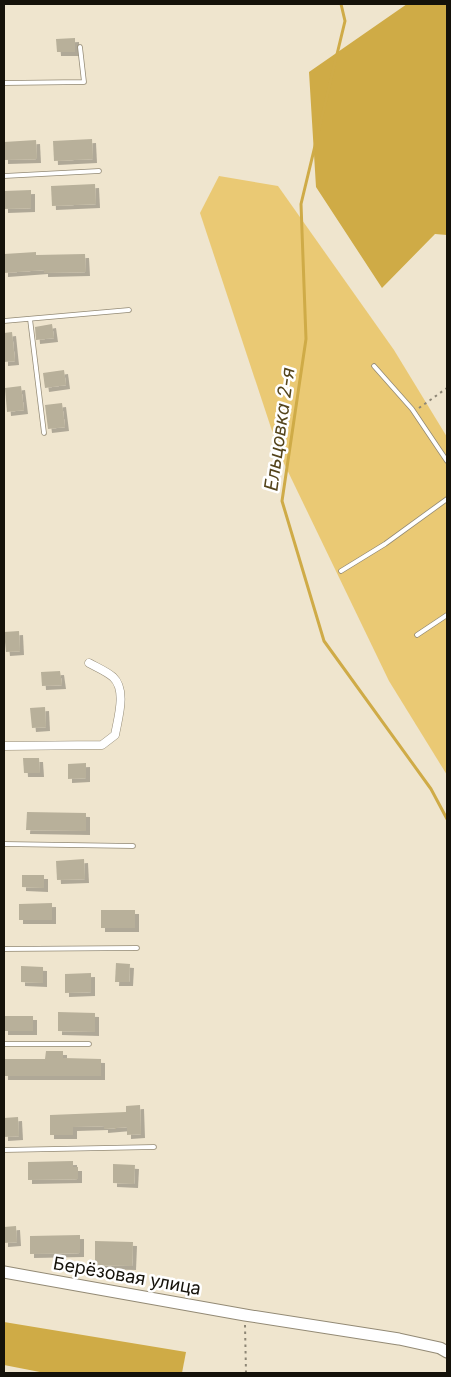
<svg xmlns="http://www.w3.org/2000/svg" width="451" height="1377" font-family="Inter,sans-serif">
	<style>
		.green { fill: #eac974 }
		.forest { fill: #cfab46 }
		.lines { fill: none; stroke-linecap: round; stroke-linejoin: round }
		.stream { stroke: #cfab47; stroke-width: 3 }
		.building { fill: #b8b09a; filter: url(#shadow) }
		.service-casing { stroke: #938a75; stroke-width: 5.5 }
		.minor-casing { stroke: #938a75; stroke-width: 9 }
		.secondary-casing { stroke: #938a75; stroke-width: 13 }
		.path { stroke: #8d8675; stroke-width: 2; stroke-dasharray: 2.5 4; stroke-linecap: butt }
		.service { stroke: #fff; stroke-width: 4 }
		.minor { stroke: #fff; stroke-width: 8 }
		.secondary { stroke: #fff; stroke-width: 11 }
		.labels { text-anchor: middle; stroke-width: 5; stroke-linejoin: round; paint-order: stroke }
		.street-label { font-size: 18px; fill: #15120a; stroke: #fff }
		.water-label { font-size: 19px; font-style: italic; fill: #54441b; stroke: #fff }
	</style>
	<defs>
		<filter id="shadow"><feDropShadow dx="4" dy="4" stdDeviation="0" flood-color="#0004"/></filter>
	</defs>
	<rect width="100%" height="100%" fill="#efe5ce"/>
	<!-- green -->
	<polygon class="green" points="219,176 278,186 394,350 447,437 447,775 389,681 280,455 200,213"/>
	<!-- forest -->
	<g class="forest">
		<polygon points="407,4 447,4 447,235 435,234 382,288 316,187 309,72"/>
		<polygon points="4,1322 186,1352 182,1373 45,1373 4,1365"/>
	</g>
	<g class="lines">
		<!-- stream -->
		<polyline class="stream" points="341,4 345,21 301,204 306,339 282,501 324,641 431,789 447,819"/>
	</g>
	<!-- building -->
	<g class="building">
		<polygon points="75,38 75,52 57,52 56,39"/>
		<polygon points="92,139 93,159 54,161 53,141"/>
		<polygon points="36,140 37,159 4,160 4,142"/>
		<polygon points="95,184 96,204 52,206 51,186"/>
		<polygon points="31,190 31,208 4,209 4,191"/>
		<polygon points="36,252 36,255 85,254 86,272 44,273 44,270 4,273 4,254"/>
		<polygon points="52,324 54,338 36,340 35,327"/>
		<polygon points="12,332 15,361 4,362 4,333"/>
		<polygon points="64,370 66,385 45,388 43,373"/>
		<polygon points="21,386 24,410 7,412 5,388"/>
		<polygon points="62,403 65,427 48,429 45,405"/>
		<polygon points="19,631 20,651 6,652 4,632"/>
		<polygon points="60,671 62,685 42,686 41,672"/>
		<polygon points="45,707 46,727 32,728 30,708"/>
		<polygon points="23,758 39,758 40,773 24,773"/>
		<polygon points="86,763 86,778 68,779 68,764"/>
		<polygon points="27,812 86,813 86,831 26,830"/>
		<polygon points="84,859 85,879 57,880 56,861"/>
		<polygon points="22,875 44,875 44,888 22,887"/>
		<polygon points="52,903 52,920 19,920 19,904"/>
		<rect x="101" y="910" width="34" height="18"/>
		<polygon points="116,963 130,964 129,982 115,982"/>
		<polygon points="21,966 43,967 43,983 21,982"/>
		<polygon points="91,973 91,992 65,993 65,974"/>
		<polygon points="58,1012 95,1013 95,1032 58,1031"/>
		<rect x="4" y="1016" width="29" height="15"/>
		<polygon points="46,1051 63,1051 63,1058 101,1059 101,1076 4,1076 4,1059 45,1059"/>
		<polygon points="140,1105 141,1134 127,1135 127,1127 104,1129 104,1126 73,1127 73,1135 50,1135 50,1115 126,1112 126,1106"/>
		<polygon points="18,1117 19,1136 4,1137 4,1118"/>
		<polygon points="73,1161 73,1167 78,1167 78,1179 28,1180 28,1162"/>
		<polygon points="113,1164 135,1165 134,1184 113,1183"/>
		<polygon points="16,1226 17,1242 4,1243 4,1227"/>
		<polygon points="80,1235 80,1253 30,1254 30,1236"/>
		<polygon points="95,1241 133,1242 132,1266 95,1265"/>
	</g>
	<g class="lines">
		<!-- service casing -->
		<g class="service-casing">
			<g id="service">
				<polyline points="4,83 84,82 80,47"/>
				<polyline points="4,176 99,171"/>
				<polyline points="30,319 44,433"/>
				<polyline points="4,321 129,310"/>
				<polyline points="374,366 412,409 447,461"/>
				<polyline points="341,571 385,544 447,499"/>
				<polyline points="417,635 447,615"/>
				<polyline points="4,844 133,846"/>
				<polyline points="4,949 137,948"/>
				<polyline points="4,1044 89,1044"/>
				<polyline points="4,1150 154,1147"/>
			</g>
		</g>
		<!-- minor casing -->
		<g class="minor-casing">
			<path id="minor" d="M4,746l98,-1 13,-10c3,-17 12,-45 -2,-58 -7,-6 -17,-10 -24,-14"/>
		</g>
		<!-- secondary casing -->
		<g class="secondary-casing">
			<polyline id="secondary" points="4,1272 245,1315 399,1339 440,1348 447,1352"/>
		</g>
		<!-- path -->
		<g class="path">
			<polyline points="419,408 447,388"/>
			<polyline points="245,1325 246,1373"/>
		</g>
		<!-- service -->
		<use href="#service" class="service"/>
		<!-- minor -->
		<use href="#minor" class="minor"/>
		<!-- secondary -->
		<use href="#secondary" class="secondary"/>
	</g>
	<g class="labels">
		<!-- street labels -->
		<g class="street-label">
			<text transform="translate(127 1276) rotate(10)" y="6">Берёзовая улица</text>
		</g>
		<!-- water labels -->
		<g class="water-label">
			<text transform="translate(279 429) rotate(-82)" y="7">Ельцовка 2-я</text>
		</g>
	</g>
	<!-- border -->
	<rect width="451" height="1377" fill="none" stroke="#15120a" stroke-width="10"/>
</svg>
